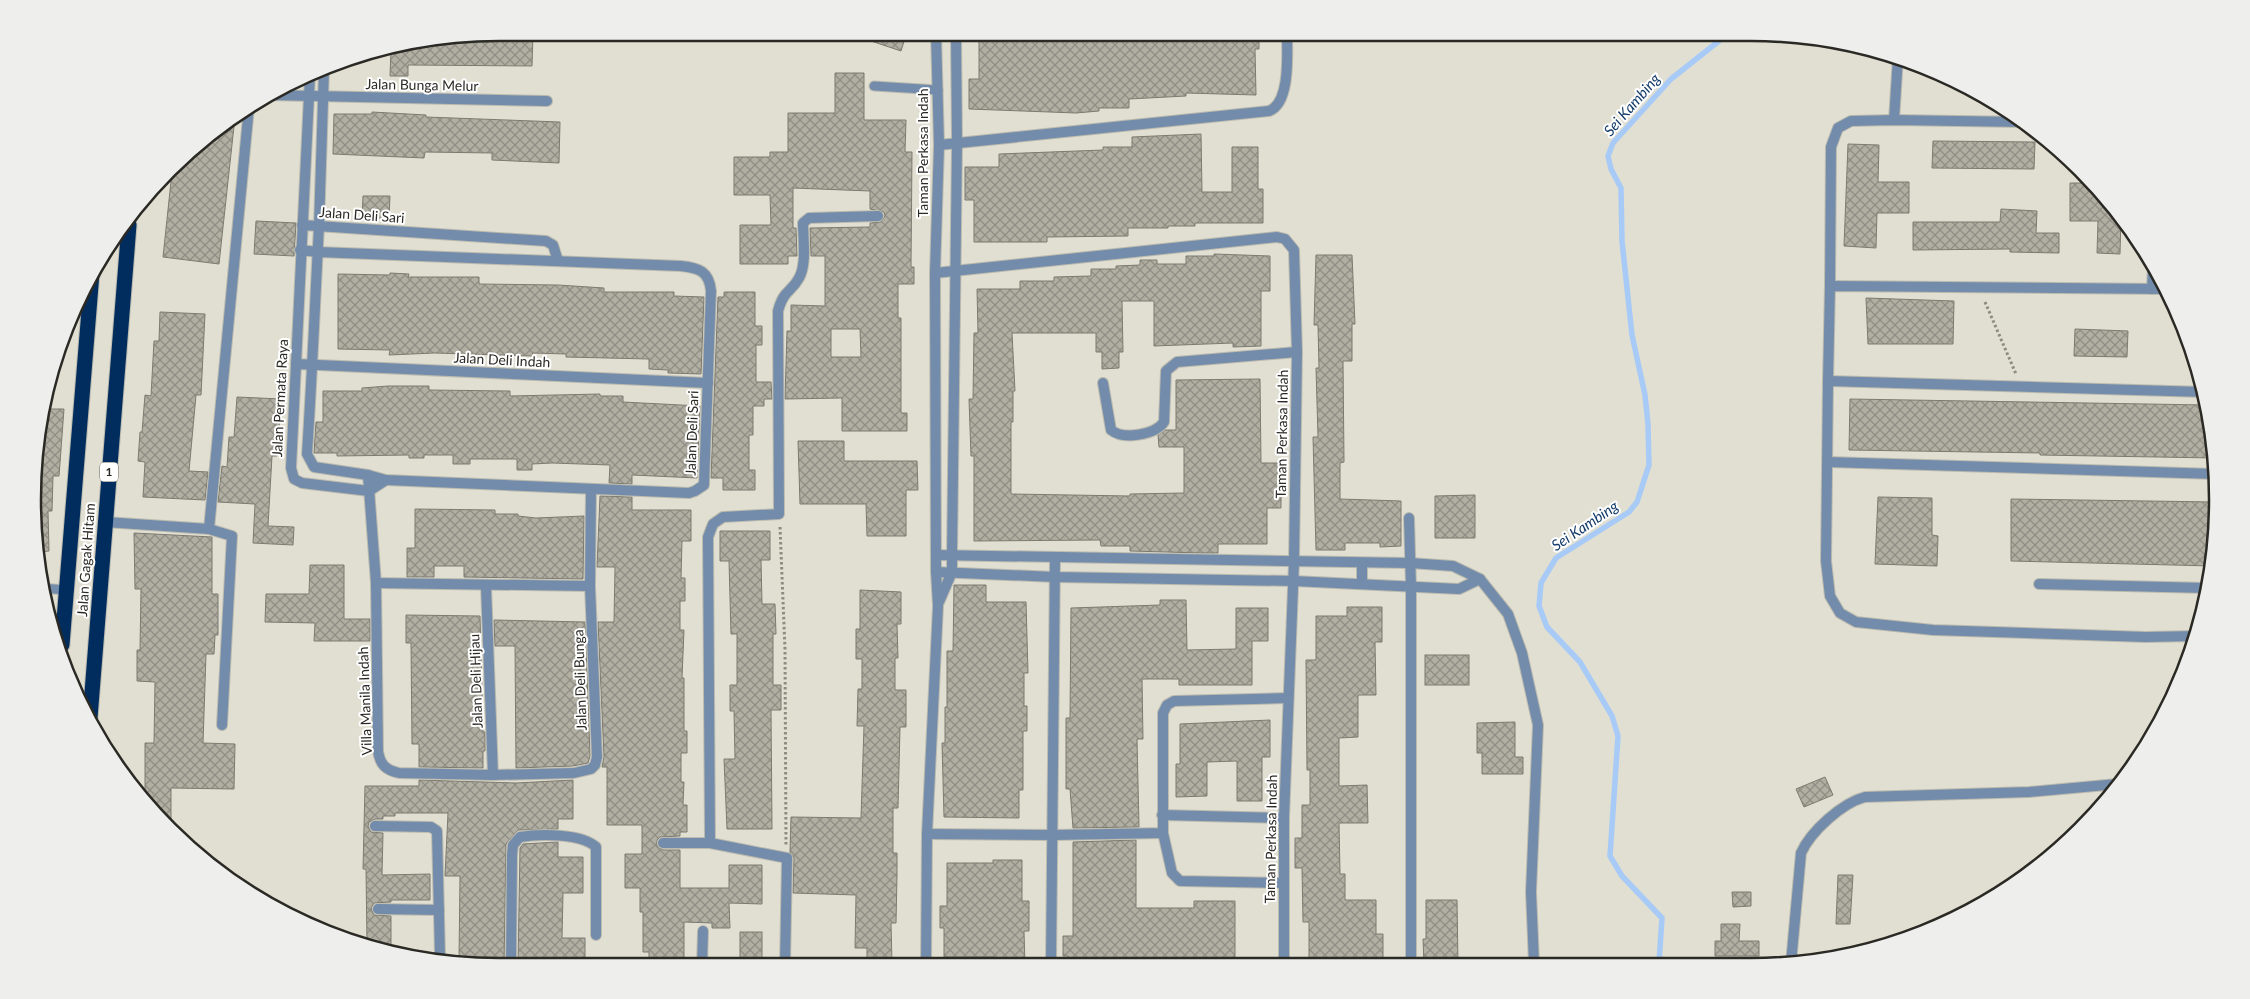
<svg xmlns="http://www.w3.org/2000/svg" width="2250" height="999" font-family="Lato,sans-serif">
	<style>
		.lines { fill: none; stroke-linecap: round; stroke-linejoin: round }
		.stream { stroke: #a7caf7; stroke-width: 5.5 }
		.building { fill: url(#building-cross-hatch); stroke: #7d7b70; fill-rule: evenodd }
		.lane-casing { stroke: #bcbbaf; stroke-width: 11 }
		.street-casing { stroke: #bcbbaf; stroke-width: 12 }
		.highway-casing { stroke: #bcbbaf; stroke-width: 17 }
		.path { stroke: #8d8b82; stroke-width: 3; stroke-dasharray: 2.5 2.5; stroke-linecap: butt }
		.lane { stroke: #738cab; stroke-width: 9 }
		.street { stroke: #738cab; stroke-width: 10 }
		.highway { stroke: #012d5e; stroke-width: 15 }
		.labels { text-anchor: middle; stroke-width: 4; stroke-linejoin: round; paint-order: stroke }
		.shield { fill: #fff; stroke: #6a6966; stroke-width: 1 }
		.shield-label { font-size: 12px; font-weight: bold; fill: #2a2924 }
		.street-label { font-size: 14px; fill: #2a2924; stroke: #fff }
		.water-label { font-size: 15px; font-style: italic; fill: #143b69; stroke: #fff }
		.rim { fill: none; stroke: #2a2924; stroke-width: 2.5 }
	</style>
	<defs>
		<pattern id="building-cross-hatch" width="8" height="8" patternUnits="userSpaceOnUse" patternTransform="scale(1.25)"><rect width="8" height="8" fill="#b1afa2"/><path d="M0 0l8 8M0 8l8-8" fill="none" stroke="#908e84"/></pattern>
	</defs>
	<rect width="100%" height="100%" fill="#e1dfd2"/>
	<g class="lines">
		<!-- stream -->
		<polyline class="stream" points="1659,963 1662,918 1622,876 1610,856 1618,736 1612,716 1580,662 1547,627 1539,606 1541,583 1556,558 1629,512 1637,502 1649,465 1648,424 1645,395 1632,335 1622,241 1621,188 1611,169 1608,156 1613,143 1671,79 1729,33"/>
	</g>
	<!-- building -->
	<g class="building">
		<polygon points="500,32 533,32 532,66 408,65 408,76 390,76 391,50"/>
		<polygon points="853,32 907,32 901,51 853,35"/>
		<polygon points="979,32 1259,32 1259,49 1255,49 1256,95 1186,93 1186,96 1129,99 1129,108 1099,108 1099,111 1076,113 969,109 969,79 979,79"/>
		<path d="M835,73h29v47h42l-1,32h7l-1,115h3v17h-16v34h3v95h6v18h-65v-33l-57,1 2,-68h4v-26l34,1v-50h-14l-1,-28 60,-1v-4l11,-1 4,-6 -1,-4 -14,-3v-18l-77,-3v40h3l1,28h-9v8h-48v-39h31l-1,-30h-36v-38h36v-5h18v-39h47zM831,329h29l1,28h-30z"/>
		<polygon points="372,112 426,115 426,117 560,122 559,163 492,160 492,153 425,152 424,158 333,154 334,114 372,114"/>
		<polygon points="235,117 219,264 163,257 172,172 192,148"/>
		<polygon points="1201,134 1202,192 1232,192 1232,147 1258,147 1258,189 1263,189 1263,223 1195,223 1195,226 1168,226 1168,228 1128,228 1128,236 1047,237 1047,242 974,242 974,200 965,200 965,167 999,167 999,154 1103,150 1103,147 1132,147 1132,137"/>
		<polygon points="1933,141 2035,142 2034,169 1932,168"/>
		<polygon points="1848,144 1879,145 1878,182 1909,182 1909,213 1877,213 1876,248 1844,246"/>
		<polygon points="2070,183 2091,183 2121,215 2120,254 2097,253 2098,221 2070,221"/>
		<polygon points="363,196 390,196 389,218 362,218"/>
		<polygon points="2001,209 2037,211 2036,233 2059,233 2059,253 2010,252 2010,249 1913,250 1913,222 2000,222"/>
		<polygon points="256,221 296,223 294,256 254,254"/>
		<polygon points="1214,254 1270,256 1270,291 1261,291 1261,346 1233,347 1233,343 1154,346 1154,301 1122,301 1123,352 1119,352 1119,368 1102,369 1102,352 1096,352 1096,333 1012,333 1015,391 1013,391 1013,422 1011,422 1011,494 1130,496 1130,494 1184,493 1184,447 1159,447 1158,435 1165,430 1176,430 1176,380 1260,379 1261,463 1281,463 1281,508 1267,508 1267,544 1218,544 1218,553 1202,553 1130,551 1130,546 1101,546 1100,540 974,541 974,456 971,456 969,399 973,399 974,333 978,333 977,289 1020,289 1020,281 1054,281 1054,277 1091,276 1091,269 1116,269 1116,266 1140,265 1140,260 1157,260 1157,264 1186,264 1186,256 1214,256"/>
		<polygon points="1316,255 1352,255 1355,324 1352,324 1352,361 1343,361 1344,462 1340,463 1340,499 1401,501 1401,546 1380,547 1380,543 1345,543 1345,550 1316,550 1313,437 1318,437 1316,368 1319,368 1318,325 1314,325"/>
		<polygon points="390,273 409,274 408,277 479,277 479,284 558,285 604,288 604,292 674,292 674,296 704,297 701,374 668,373 668,370 649,369 649,359 566,357 566,354 533,353 532,356 434,353 389,355 390,350 338,349 338,274 390,275"/>
		<polygon points="724,292 755,292 755,326 762,326 762,345 756,345 756,382 771,382 772,399 764,399 764,406 753,406 753,435 749,435 749,470 755,470 755,490 723,490 723,478 711,478 718,297 724,297"/>
		<polygon points="1866,298 1954,301 1953,344 1868,344"/>
		<polygon points="160,312 205,314 201,395 196,395 189,471 208,472 205,500 143,497 145,462 138,461 140,432 142,432 145,395 151,396 154,341 159,341"/>
		<polygon points="2075,329 2128,331 2127,357 2074,356"/>
		<polygon points="388,386 429,386 429,390 510,391 510,396 600,394 600,396 623,396 623,402 700,406 697,478 632,475 632,484 609,483 610,465 552,463 532,464 532,470 517,470 517,459 470,459 470,464 453,464 453,455 424,455 424,458 409,458 409,455 337,456 337,453 314,453 316,422 323,422 323,391 362,391 362,388"/>
		<polygon points="237,397 281,399 277,456 272,456 268,526 294,527 293,545 253,543 255,504 218,502 222,466 227,467 229,437 234,437"/>
		<polygon points="1850,399 2206,405 2215,458 2040,455 2040,453 1849,450"/>
		<polygon points="41,409 64,409 59,476 53,476 52,511 48,511 49,551 38,552 32,499"/>
		<polygon points="798,441 844,441 844,461 917,461 918,490 906,490 906,536 867,536 866,504 800,504"/>
		<polygon points="1475,495 1475,538 1435,538 1435,496"/>
		<polygon points="600,496 632,497 632,510 691,510 691,541 682,541 681,578 685,578 685,601 680,601 680,630 684,630 682,678 684,678 684,731 687,731 687,753 681,753 681,782 684,782 683,805 687,805 687,832 680,832 680,836 660,837 657,840 657,846 663,850 680,850 680,888 729,888 729,865 762,865 762,904 729,903 730,928 712,928 712,923 684,922 684,966 649,966 649,952 643,952 643,912 640,912 640,888 625,888 625,854 642,854 642,825 607,825 607,767 602,767 604,757 598,622 614,622 615,567 597,567"/>
		<polygon points="1878,497 1932,498 1932,535 1938,536 1937,566 1875,564"/>
		<polygon points="2011,499 2215,502 2212,566 2011,561"/>
		<polygon points="415,509 495,510 495,514 518,514 518,516 536,518 584,516 583,579 464,577 464,566 434,566 434,577 407,577 407,548 415,548"/>
		<polygon points="720,531 770,531 770,560 761,560 762,604 775,604 776,634 773,634 773,685 781,685 781,710 771,710 772,829 727,829 724,759 735,759 734,711 730,711 730,685 737,685 737,634 731,634 729,561 720,561"/>
		<polygon points="134,533 212,537 212,594 218,594 218,635 215,635 214,654 206,654 203,743 235,744 234,789 171,788 171,825 145,793 145,743 154,743 155,682 137,681 137,650 140,650 141,589 135,589"/>
		<polygon points="310,565 344,565 344,619 370,619 370,641 314,641 315,623 265,622 266,594 309,594"/>
		<polygon points="954,585 986,585 986,602 1026,602 1028,673 1024,673 1024,706 1027,706 1027,731 1023,731 1023,790 1019,790 1019,818 944,817 942,743 945,743 945,707 947,707 947,651 953,651"/>
		<polygon points="860,590 901,592 901,624 897,624 898,658 895,658 895,690 906,690 906,727 900,727 898,808 893,808 893,853 897,853 897,875 896,923 891,923 892,965 867,965 867,948 855,948 856,895 793,893 794,858 790,852 791,817 861,818 864,726 857,726 858,689 862,689 862,659 856,659 856,629 860,629"/>
		<polygon points="1160,600 1186,600 1187,650 1236,649 1236,608 1268,608 1268,641 1252,641 1252,685 1179,685 1179,679 1142,679 1143,739 1137,739 1139,827 1073,828 1070,789 1066,789 1066,718 1070,718 1071,608 1160,605"/>
		<polygon points="1347,607 1382,607 1382,642 1375,642 1376,695 1358,695 1358,737 1339,738 1339,786 1367,785 1368,823 1339,823 1340,874 1345,874 1345,900 1376,900 1376,934 1383,934 1383,958 1330,958 1330,964 1309,964 1309,922 1303,922 1302,868 1295,868 1295,838 1302,838 1302,805 1310,805 1310,770 1307,770 1306,660 1316,660 1316,616 1347,616"/>
		<polygon points="406,615 480,616 483,732 485,732 485,751 483,751 483,768 419,767 419,744 412,744 411,643 406,643"/>
		<polygon points="494,620 585,622 590,756 588,763 573,766 516,768 515,646 495,646"/>
		<rect x="1425" y="655" width="44" height="30"/>
		<polygon points="1270,720 1270,757 1262,757 1262,801 1237,801 1237,761 1207,762 1207,796 1176,797 1176,764 1180,764 1180,724"/>
		<polygon points="1515,722 1515,757 1523,757 1523,774 1482,774 1482,753 1477,753 1477,723"/>
		<polygon points="1825,777 1833,795 1804,807 1796,789"/>
		<polygon points="419,780 516,783 573,780 573,819 558,819 558,829 518,830 506,844 504,966 459,960 460,876 445,876 448,813 395,813 395,816 383,816 383,819 375,819 369,822 368,826 371,832 383,833 382,875 430,874 430,900 391,900 391,902 374,903 371,908 374,915 391,916 391,949 367,944 366,869 363,869 365,786 419,786"/>
		<polygon points="1136,840 1136,908 1194,908 1194,901 1235,901 1235,964 1068,965 1068,956 1063,956 1063,936 1073,936 1073,842"/>
		<polygon points="558,842 558,857 583,857 583,893 563,893 562,938 585,938 585,959 557,959 557,966 518,966 520,848 523,844"/>
		<polygon points="993,860 1022,860 1022,901 1029,901 1029,931 1024,931 1025,965 995,965 995,957 944,957 944,928 940,928 940,906 947,906 947,863 993,863"/>
		<polygon points="1838,875 1853,875 1850,924 1836,924"/>
		<polygon points="1732,892 1751,892 1751,906 1733,907"/>
		<polygon points="1426,900 1457,900 1458,964 1424,964 1423,939 1426,939"/>
		<polygon points="1721,924 1740,924 1739,941 1759,941 1759,956 1715,956 1715,941 1721,941"/>
		<rect x="740" y="932" width="22" height="34"/>
	</g>
	<g class="lines">
		<!-- lane casing -->
		<g class="lane-casing">
			<g id="lane">
				<polyline points="874,86 938,90"/>
				<polyline points="41,588 66,590"/>
			</g>
		</g>
		<!-- street casing -->
		<g class="street-casing">
			<g id="street">
				<polyline points="310,75 291,468 294,479 302,483 369,491 386,480"/>
				<polyline points="267,95 547,101"/>
				<polyline points="1894,120 1898,57"/>
				<path d="M939,145l330,-34c22,-8 18,-59 18,-78"/>
				<polyline points="302,225 546,241 553,245 558,261"/>
				<path d="M300,250l18,2 363,14c18,2 28,5 30,25l-7,194 -9,6 -6,2 -303,-13 -18,-5 -54,-8 -7,-13c5,-76 8,-152 12,-228l5,-157"/>
				<polyline points="935,273 1277,237 1285,239 1294,250 1297,352 1294,562 1284,818 1284,964"/>
				<polyline points="1830,286 1831,147 1838,128 1851,121 1894,120 2022,122"/>
				<polyline points="2152,289 2153,266"/>
				<polyline points="296,364 708,383"/>
				<polyline points="1828,381 1830,286 2167,289"/>
				<path d="M1103,383l8,47c12,10 44,5 53,-8l2,-51 11,-9 120,-10"/>
				<polyline points="1828,462 2216,474"/>
				<path d="M368,475l8,108 2,168c2,14 8,19 21,22l94,2 81,-2 17,-4 4,-4 2,-8 -7,-171 1,-97"/>
				<polyline points="1409,518 1411,587 1411,964"/>
				<polyline points="105,522 209,529 232,536 222,725"/>
				<polyline points="209,529 249,107"/>
				<polyline points="936,555 1410,563 1453,566 1480,579 1508,614 1522,653 1538,725 1531,892 1534,963"/>
				<polyline points="1362,563 1362,584"/>
				<polyline points="936,572 1055,577 1294,581 1459,589 1480,579"/>
				<polyline points="376,583 590,586"/>
				<polyline points="2039,584 2207,588"/>
				<polyline points="486,586 493,775"/>
				<polyline points="939,602 952,572 952,555 957,144 956,33"/>
				<polyline points="2196,636 2146,637 1933,630 1856,622 1840,613 1830,596 1826,561 1828,381 2204,392"/>
				<polyline points="1162,815 1284,818"/>
				<polyline points="375,826 431,827 437,831 440,957"/>
				<polyline points="1163,833 1172,873 1180,881 1283,883"/>
				<polyline points="927,834 1053,835 1163,833 1163,713 1167,705 1174,701 1288,698"/>
				<polyline points="663,843 710,843"/>
				<polyline points="378,909 439,910"/>
				<path d="M1791,963l10,-110c10,-22 41,-50 64,-56l164,-5 88,-8"/>
				<polyline points="926,965 927,834 938,606 936,572 935,273 939,145 936,33"/>
				<polyline points="1051,965 1055,558"/>
				<path d="M511,966l1,-111 1,-10 7,-8c19,-3 61,-4 76,10v88"/>
				<polyline points="702,966 703,931"/>
				<path d="M785,966l2,-108 -77,-15 -2,-306 5,-13 10,-7 56,-3 -1,-203c6,-22 13,-18 21,-33 8,-14 4,-40 4,-55l6,-5 69,-2"/>
			</g>
		</g>
		<!-- highway casing -->
		<g class="highway-casing">
			<g id="highway">
				<polyline points="62,645 92,273"/>
				<polyline points="90,718 129,225"/>
			</g>
		</g>
		<!-- path -->
		<g class="path">
			<polyline points="1985,302 2016,374"/>
			<polyline points="780,527 785,649 786,845"/>
		</g>
		<!-- lane -->
		<use href="#lane" class="lane"/>
		<!-- street -->
		<use href="#street" class="street"/>
		<!-- highway -->
		<use href="#highway" class="highway"/>
	</g>
	<g class="labels">
		<!-- shield labels -->
		<rect class="shield" x="100" y="462.5" width="18" height="19" rx="4"/>
		<g class="shield-label">
			<text x="109" y="476">1</text>
		</g>
		<!-- street labels -->
		<g class="street-label">
			<text transform="translate(422 85) rotate(1)" y="5">Jalan Bunga Melur</text>
			<text transform="translate(923 153) rotate(-90)" y="5">Taman Perkasa Indah</text>
			<text transform="translate(362 215) rotate(4)" y="5">Jalan Deli Sari</text>
			<text transform="translate(502 360) rotate(3)" y="5">Jalan Deli Indah</text>
			<text transform="translate(280 398) rotate(-87)" y="5">Jalan Permata Raya</text>
			<text transform="translate(692 433) rotate(-88)" y="5">Jalan Deli Sari</text>
			<text transform="translate(1282 434) rotate(-89)" y="5">Taman Perkasa Indah</text>
			<text transform="translate(86 560) rotate(-86)" y="5">Jalan Gagak Hitam</text>
			<text transform="translate(580 680) rotate(-92)" y="5">Jalan Deli Bunga</text>
			<text transform="translate(476 681) rotate(-92)" y="5">Jalan Deli Hijau</text>
			<text transform="translate(365 701) rotate(-92)" y="5">Villa Manila Indah</text>
			<text transform="translate(1271 839) rotate(-89)" y="5">Taman Perkasa Indah</text>
		</g>
		<!-- water labels -->
		<g class="water-label">
			<text transform="translate(1632 105) rotate(-49)" y="5">Sei Kambing</text>
			<text transform="translate(1585 526) rotate(-34)" y="5">Sei Kambing</text>
		</g>
	</g>
	<!-- crop -->
	<path d="M0 0H2250V999H0ZM499 41H1751A458 458 0 0 1 2209 499V500A458 458 0 0 1 1751 958H499A458 458 0 0 1 41 500V499A458 458 0 0 1 499 41Z" fill="#eeeeed" fill-rule="evenodd"/>
	<path class="rim" d="M499 41H1751A458 458 0 0 1 2209 499V500A458 458 0 0 1 1751 958H499A458 458 0 0 1 41 500V499A458 458 0 0 1 499 41Z"/>
</svg>
